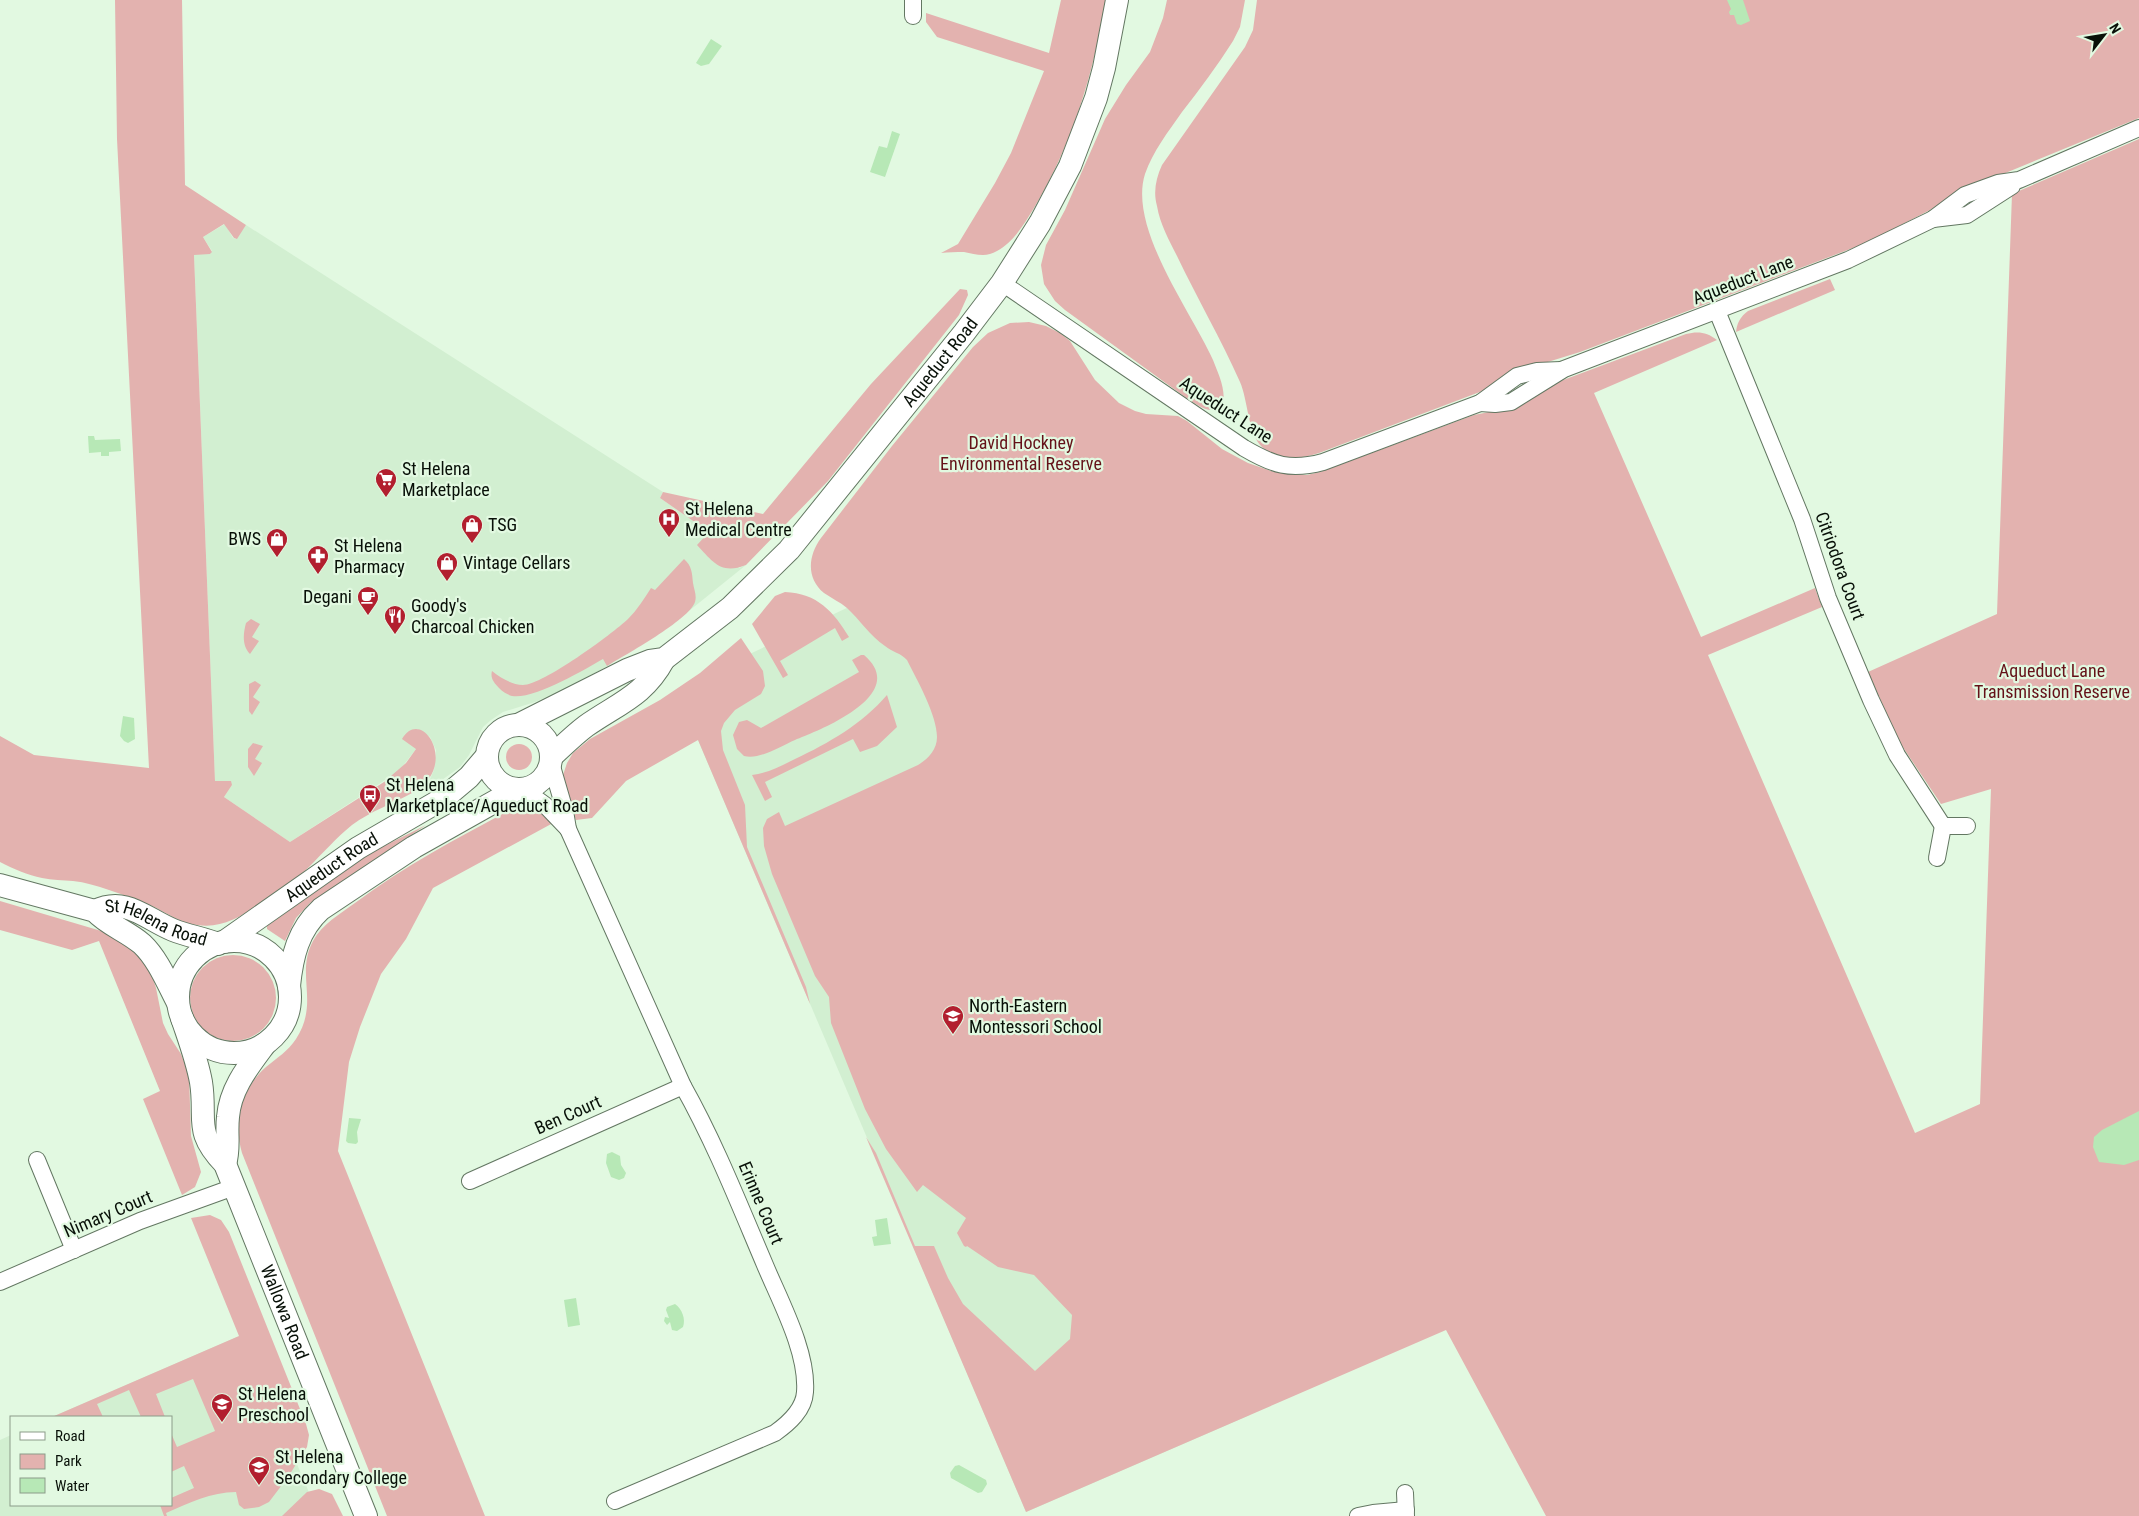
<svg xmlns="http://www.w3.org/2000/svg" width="2139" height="1516" font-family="'Roboto Condensed',sans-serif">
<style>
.built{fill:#d2efd1}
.green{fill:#e3b2af}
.water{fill:#b7e8b6}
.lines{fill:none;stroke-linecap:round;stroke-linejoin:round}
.minor-casing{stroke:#637762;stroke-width:18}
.secondary-casing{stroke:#637762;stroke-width:24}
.minor{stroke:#fff;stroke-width:16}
.secondary{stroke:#fff;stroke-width:22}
.labels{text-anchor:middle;stroke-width:4.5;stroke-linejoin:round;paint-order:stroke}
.street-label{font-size:18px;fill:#081008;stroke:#e2f9e1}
.park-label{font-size:18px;fill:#641118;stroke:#e2f9e1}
.poi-label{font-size:18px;fill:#081008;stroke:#e2f9e1;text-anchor:start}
</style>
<rect width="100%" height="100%" fill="#e2f9e1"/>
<!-- built -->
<g class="built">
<path d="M 225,224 L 233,238 L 236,239 L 246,225 L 663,492 L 660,498 L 709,532 L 739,568 L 746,565 L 674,623 L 607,666 L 570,687 L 535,702 L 503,712 L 491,720 L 483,727 L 469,755 L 460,767 L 442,780 L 419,789 L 430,779 L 434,770 L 436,750 L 430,737 L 417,729 L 416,749 L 399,771 L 290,842 L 224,797 L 232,785 L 215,781 L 194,254 L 210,254 L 212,251 L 203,237 Z"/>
<path d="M 870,597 L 896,605 L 1250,1415 L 1026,1512 L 698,740 L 720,668 Z"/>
<path d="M 237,1337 L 291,1450 L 319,1516 L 0,1516 L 0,1440 L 11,1435 L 11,1505 L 171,1505 L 171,1417 L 52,1417 Z"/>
</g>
<!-- green -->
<g class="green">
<path d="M 115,0 L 182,0 L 185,185 L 246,225 L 237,239 L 234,238 L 224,224 L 203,237 L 212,252 L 210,254 L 194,255 L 215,781 L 231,781 L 232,785 L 224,797 L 290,842 L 384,782 L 406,763 L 416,749 L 402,739 C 422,705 461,767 412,793 C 392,804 371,811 352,825 C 336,838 323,853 309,867 C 299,877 287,884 275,892 C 252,909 228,930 197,925 C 180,923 167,913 152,906 C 138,900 124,895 109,890 C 97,886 85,882 73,881 C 63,880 52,880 42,878 C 28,875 13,869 0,862 L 0,736 L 34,755 L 149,768 L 117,139 Z"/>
<path d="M 1061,0 L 1106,0 C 1093,74 1073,143 1034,208 C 1024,224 1014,242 997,251 C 986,258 975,254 964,252 C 956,252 948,252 941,253 L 958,244 L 995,183 L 1011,153 L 1044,71 L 937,37 L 926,22 L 926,13 L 1049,53 Z"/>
<path d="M 1167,0 L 1245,0 L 1240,27 L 1233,41 C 1217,66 1200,89 1182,112 C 1168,132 1153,151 1145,174 C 1128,228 1191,311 1213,360 C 1218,373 1226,389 1223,403 C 1214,419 1196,404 1185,397 L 1065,310 L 1055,301 L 1044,284 L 1041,265 L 1046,245 L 1065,210 L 1105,119 L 1126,85 L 1150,52 L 1163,18 Z"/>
<path d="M 1257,0 L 2139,0 L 2139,118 L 2003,174 L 1968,185 L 1930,210 L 1866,243 L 1580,352 L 1538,365 L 1485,390 L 1319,453 C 1300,459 1279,462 1262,447 C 1248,434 1248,400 1240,382 C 1221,339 1197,298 1177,256 C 1169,240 1160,224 1157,206 C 1153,192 1156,178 1162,165 L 1245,47 L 1253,30 Z"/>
<path d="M 2139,139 L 2139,1516 L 1546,1516 L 1446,1330 L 1026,1512 L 866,1137 L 876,1153 L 915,1246 L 934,1246 L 948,1278 L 963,1304 L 1035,1371 L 1070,1339 L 1072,1315 L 1034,1275 L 998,1267 L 967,1246 L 966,1247 L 964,1246 L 957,1233 L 966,1218 L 923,1185 L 917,1192 L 886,1149 L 865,1109 L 831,1023 L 829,997 L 815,976 L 772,874 L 764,846 L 763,828 L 767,819 L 779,812 L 785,826 L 918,765 C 928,759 937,750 937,737 C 937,715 917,680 907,660 C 901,653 892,652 885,646 C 870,636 860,620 847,608 C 840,602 831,598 824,593 C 806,578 808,556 821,538 L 892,446 L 973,347 L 988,333 L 1010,323 L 1029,322 L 1046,326 L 1060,333 L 1070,341 L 1095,380 L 1119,403 L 1135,411 L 1146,414 L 1178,416 L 1187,421 L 1222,449 L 1248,463 L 1274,472 L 1307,475 L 1320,472 L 1474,415 L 1489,412 L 1550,385 L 1686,334 C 1698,331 1707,332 1717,340 L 1594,393 L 1701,637 L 1815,588 L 1822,607 L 1708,655 L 1915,1133 L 1980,1104 L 1991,789 L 1941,804 L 1898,740 L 1868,672 L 1997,614 L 2012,194 Z"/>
<path d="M 1830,279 L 1835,290 L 1736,332 C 1737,323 1740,317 1748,311 Z"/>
<path d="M 960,289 L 967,290 L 968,295 L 959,315 L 828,481 L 746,565 C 721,575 713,562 697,545 L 709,532 L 660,498 L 663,492 L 763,514 L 871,384 Z"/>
<path d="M 684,559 C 692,566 692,573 693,583 C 694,590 697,595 695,602 C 689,620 625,655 607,666 L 603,659 C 584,670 533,700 512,696 C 508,695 503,692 499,688 C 494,683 490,678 492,671 C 501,678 512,685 523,685 C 543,685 612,634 628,619 C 637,610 644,599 651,588 L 655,590 Z"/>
<path d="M 785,592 C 817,593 834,612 849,637 L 842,641 L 835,628 L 780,661 L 788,675 L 783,678 L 752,624 L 775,596 Z"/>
<path d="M 251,619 L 260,624 L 252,637 L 259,641 L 250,654 C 242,646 243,634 246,623 Z"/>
<path d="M 741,638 L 763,671 L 765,686 L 761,694 L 735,710 L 724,723 L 721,731 L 723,750 L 745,805 L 747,847 L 806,987 L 810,1004 L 698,740 L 626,781 L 592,818 L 576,820 L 563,786 L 563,775 L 567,763 L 573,753 L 590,739 L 660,700 L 700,673 Z"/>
<path d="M 861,655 L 864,655 C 910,694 823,729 795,740 C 781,746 760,760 744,756 L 737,749 L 733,735 L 739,722 L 747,720 L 761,728 L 859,672 L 852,660 Z"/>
<path d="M 255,681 L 261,685 L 253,697 L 260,702 L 252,715 L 249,711 L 249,684 Z"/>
<path d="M 887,695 L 897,727 L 877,746 L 860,752 L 853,739 L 765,782 L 772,797 L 765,801 L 752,775 C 768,773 781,766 795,759 C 829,743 862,724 887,695 Z"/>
<path d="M 253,743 L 263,746 L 255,759 L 262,763 L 254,776 L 248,767 L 248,749 Z"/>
<circle cx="519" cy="757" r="13"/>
<path d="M 527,803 L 533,804 L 553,823 L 433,888 L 406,939 L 381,974 L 360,1027 L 349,1062 L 338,1151 L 485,1516 L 387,1516 L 242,1153 C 233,1122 241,1089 266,1067 C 277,1058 288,1051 296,1039 C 320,1002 295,975 313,941 C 322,924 340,914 355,903 C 405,866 459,837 514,808 Z"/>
<path d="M 426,825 L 310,903 L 296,918 L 285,941 L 267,929 L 267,926 L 370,853 Z"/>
<path d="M 0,901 L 108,933 L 131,946 L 151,972 L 156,988 L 163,1023 L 168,1034 L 181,1054 L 189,1074 L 191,1136 L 201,1172 L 195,1187 L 182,1195 L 143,1099 L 160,1091 L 99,941 L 72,950 L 0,930 Z"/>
<circle cx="233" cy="998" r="43"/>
<path d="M 210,1215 L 221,1220 L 229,1232 L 306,1424 L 309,1435 L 307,1447 L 288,1477 L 269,1502 L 259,1507 L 244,1509 L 239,1505 L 236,1492 C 211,1492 189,1503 166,1513 L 167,1516 L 164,1516 L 160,1505 L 171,1505 L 171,1498 L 194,1488 L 184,1466 L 171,1472 L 171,1433 L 177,1447 L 215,1431 L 193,1379 L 156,1394 L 165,1417 L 141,1417 L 129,1390 L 97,1404 L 103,1417 L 52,1417 L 239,1336 L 191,1218 Z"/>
<path d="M 319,1489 L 332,1494 L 343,1516 L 282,1516 L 307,1492 Z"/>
</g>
<!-- water -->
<g class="water">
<path d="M 1727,0 L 1743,0 L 1750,21 L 1741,25 L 1737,24 L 1734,15 L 1730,15 L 1729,12 L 1731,9 Z"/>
<path d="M 711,39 L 722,46 L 709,64 L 701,66 L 696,63 Z"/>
<path d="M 892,131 L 900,134 L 885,177 L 870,172 L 879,146 L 887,148 Z"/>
<path d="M 88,436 L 94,436 L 95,440 L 120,439 L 121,451 L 109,452 L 109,456 L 101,456 L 101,452 L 89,453 Z"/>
<path d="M 123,716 L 134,718 L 135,739 L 128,743 L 124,741 L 120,736 Z"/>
<path d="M 2139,1111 L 2139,1160 L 2124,1165 L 2099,1162 L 2093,1147 L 2094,1137 L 2102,1130 Z"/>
<path d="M 349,1118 L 361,1119 L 357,1132 L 358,1142 L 356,1144 L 348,1143 L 346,1141 Z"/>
<path d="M 612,1152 L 620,1156 L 621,1165 L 626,1173 L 624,1178 L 619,1180 L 611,1177 L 606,1163 L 607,1154 Z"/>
<path d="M 887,1218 L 891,1244 L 874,1246 L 872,1237 L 877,1236 L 875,1220 Z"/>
<path d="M 576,1298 L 580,1325 L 568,1327 L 564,1300 Z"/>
<path d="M 675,1304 C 682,1309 686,1319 683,1327 L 677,1331 L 672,1330 L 670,1322 L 667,1325 L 664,1321 L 665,1317 L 669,1318 L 666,1310 L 667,1307 Z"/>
<path d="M 959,1465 L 986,1480 L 987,1484 L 982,1492 L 978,1493 L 951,1478 L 950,1473 L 955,1466 Z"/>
</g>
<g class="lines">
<!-- minor casing -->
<g class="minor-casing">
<g id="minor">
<path d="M 913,0 L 913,16"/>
<path d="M 1933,219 L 1967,215 L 2012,186"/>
<path d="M 1002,283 L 1244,448 C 1273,465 1290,471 1323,462 L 1480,403 L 1517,376 L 1537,371 L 1561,370"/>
<path d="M 1717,311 L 1802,519 L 1828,598 L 1871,700 L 1897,755 L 1943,826"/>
<path d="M 1480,403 L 1495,404 L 1511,402 L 1564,369 L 1848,260 L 1933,219 L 1965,195 L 1998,183 L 2019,180 L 2139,128"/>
<path d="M 551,763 L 565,811 L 568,829 L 683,1086 C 715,1143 739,1204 765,1265 C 780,1301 808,1352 805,1392 C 804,1410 789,1423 775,1433 L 615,1501"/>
<path d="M 523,789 L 545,805 L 568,829"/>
<path d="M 1937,858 L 1943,826 L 1967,826"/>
<path d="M 37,1160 L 74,1250"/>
<path d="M 470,1181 L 683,1086"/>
<path d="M 0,1282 L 140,1221 L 234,1187"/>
<path d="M 1405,1493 L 1406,1516"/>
<path d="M 1358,1516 L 1373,1513 L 1406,1510"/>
</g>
</g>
<!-- secondary casing -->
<g class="secondary-casing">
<g id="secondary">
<path id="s1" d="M 520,724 L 627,670 L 650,661 L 664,659 L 730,608 L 789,550 L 964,333 L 1002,283 L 1040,223 L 1070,166 L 1096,98 L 1104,68 L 1117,0"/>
<circle cx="519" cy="757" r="32"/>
<path d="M 551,757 C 563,746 574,735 586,726 C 619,703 644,696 664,659"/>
<path d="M 0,885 L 95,911 C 108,925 127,931 142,944 C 158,959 168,984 178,1003"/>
<path id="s2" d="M 95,911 C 126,896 146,919 173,930 C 188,936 203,938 218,944"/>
<circle cx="234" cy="997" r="56"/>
<path id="s3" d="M 224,942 L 358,848 L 444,798 L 469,777 L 486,757"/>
<path d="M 289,986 C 292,956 298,930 321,909 L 414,847 L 517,789"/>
<path id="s4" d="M 182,1018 C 189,1039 197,1060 201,1082 C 207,1120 193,1131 225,1164 L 366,1516"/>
<path d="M 225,1164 C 230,1148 226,1134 228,1117 C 230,1089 248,1067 265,1044"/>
</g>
</g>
<!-- minor -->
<use href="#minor" class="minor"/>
<!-- secondary -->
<use href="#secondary" class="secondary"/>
</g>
<!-- icons -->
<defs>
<g id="supermarket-pin" transform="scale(1.125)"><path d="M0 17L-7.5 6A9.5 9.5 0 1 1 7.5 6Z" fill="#b21f2f" stroke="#e2f9e1"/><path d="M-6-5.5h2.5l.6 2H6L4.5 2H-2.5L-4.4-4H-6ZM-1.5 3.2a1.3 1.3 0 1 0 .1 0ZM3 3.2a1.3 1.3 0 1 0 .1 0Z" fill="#fff"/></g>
<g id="hospital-pin" transform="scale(1.125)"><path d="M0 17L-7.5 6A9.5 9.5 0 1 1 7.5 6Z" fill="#b21f2f" stroke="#e2f9e1"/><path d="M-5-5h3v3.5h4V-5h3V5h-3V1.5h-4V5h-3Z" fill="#fff"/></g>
<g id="shop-pin" transform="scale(1.125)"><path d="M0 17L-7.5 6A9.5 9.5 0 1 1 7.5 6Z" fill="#b21f2f" stroke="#e2f9e1"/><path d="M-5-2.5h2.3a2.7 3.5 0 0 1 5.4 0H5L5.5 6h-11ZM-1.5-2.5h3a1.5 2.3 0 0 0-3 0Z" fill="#fff"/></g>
<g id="pharmacy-pin" transform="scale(1.125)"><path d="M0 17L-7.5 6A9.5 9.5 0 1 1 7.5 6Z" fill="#b21f2f" stroke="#e2f9e1"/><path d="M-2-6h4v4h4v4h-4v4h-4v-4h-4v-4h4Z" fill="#fff"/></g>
<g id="cafe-pin" transform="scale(1.125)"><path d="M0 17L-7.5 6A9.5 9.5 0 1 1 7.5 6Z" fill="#b21f2f" stroke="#e2f9e1"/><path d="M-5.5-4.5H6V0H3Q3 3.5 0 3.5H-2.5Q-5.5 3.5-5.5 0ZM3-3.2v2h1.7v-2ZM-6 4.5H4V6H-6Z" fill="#fff"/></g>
<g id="restaurant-pin" transform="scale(1.125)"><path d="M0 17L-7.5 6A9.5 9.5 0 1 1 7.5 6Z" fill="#b21f2f" stroke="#e2f9e1"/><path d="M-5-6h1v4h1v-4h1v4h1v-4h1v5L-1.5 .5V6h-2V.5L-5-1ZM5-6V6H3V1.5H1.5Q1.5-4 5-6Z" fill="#fff"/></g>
<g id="bus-pin" transform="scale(1.125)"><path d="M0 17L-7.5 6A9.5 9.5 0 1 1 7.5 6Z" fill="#b21f2f" stroke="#e2f9e1"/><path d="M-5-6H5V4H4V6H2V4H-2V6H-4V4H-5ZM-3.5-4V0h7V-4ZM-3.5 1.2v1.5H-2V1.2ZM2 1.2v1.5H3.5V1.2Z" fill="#fff"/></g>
<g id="school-pin" transform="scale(1.125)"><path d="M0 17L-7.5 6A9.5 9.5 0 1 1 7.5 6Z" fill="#b21f2f" stroke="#e2f9e1"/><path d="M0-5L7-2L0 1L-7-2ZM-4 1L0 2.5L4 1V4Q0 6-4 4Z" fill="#fff"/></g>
</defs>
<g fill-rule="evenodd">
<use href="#supermarket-pin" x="386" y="479"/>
<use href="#hospital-pin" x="669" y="519"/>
<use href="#shop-pin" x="472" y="525"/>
<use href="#shop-pin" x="277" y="539"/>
<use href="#pharmacy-pin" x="318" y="556"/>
<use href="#shop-pin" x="447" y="563"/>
<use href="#cafe-pin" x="368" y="597"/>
<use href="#restaurant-pin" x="395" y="616"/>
<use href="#bus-pin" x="370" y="795"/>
<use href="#school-pin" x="953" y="1016"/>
<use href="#school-pin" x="222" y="1404"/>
<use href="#school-pin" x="259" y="1467"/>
</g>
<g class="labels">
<!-- street labels -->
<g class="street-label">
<text transform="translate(1743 280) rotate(-21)" y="6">Aqueduct Lane</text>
<text dy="6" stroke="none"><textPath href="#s1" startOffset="566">Aqueduct Road</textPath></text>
<text transform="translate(1226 410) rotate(33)" y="6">Aqueduct Lane</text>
<text transform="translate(1840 566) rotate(70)" y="6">Citriodora Court</text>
<text dy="6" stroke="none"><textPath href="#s3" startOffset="131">Aqueduct Road</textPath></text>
<text dy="6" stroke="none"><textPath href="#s2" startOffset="65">St Helena Road</textPath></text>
<text transform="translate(568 1115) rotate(-24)" y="6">Ben Court</text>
<text transform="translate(761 1203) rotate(67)" y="6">Erinne Court</text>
<text transform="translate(108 1214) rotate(-23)" y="6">Nimary Court</text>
<text dy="6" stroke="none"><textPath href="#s4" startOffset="315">Wallowa Road</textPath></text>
</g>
<!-- park labels -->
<g class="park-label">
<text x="1021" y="449">David Hockney<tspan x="1021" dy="21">Environmental Reserve</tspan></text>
<text x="2052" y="677">Aqueduct Lane<tspan x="2052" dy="21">Transmission Reserve</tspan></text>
</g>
<!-- poi labels -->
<g class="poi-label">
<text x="402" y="475">St Helena<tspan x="402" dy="21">Marketplace</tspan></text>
<text x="685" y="515">St Helena<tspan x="685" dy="21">Medical Centre</tspan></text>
<text x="488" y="531">TSG</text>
<text x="261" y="545" text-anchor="end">BWS</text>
<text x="334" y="552">St Helena<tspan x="334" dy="21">Pharmacy</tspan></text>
<text x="463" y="569">Vintage Cellars</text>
<text x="352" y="603" text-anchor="end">Degani</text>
<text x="411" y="612">Goody's<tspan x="411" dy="21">Charcoal Chicken</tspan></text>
<text x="386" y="791">St Helena<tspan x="386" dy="21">Marketplace/Aqueduct Road</tspan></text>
<text x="969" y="1012">North-Eastern<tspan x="969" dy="21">Montessori School</tspan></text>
<text x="238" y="1400">St Helena<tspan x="238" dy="21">Preschool</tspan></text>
<text x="275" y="1463">St Helena<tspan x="275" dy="21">Secondary College</tspan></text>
</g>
</g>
<!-- legend -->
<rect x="10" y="1416" width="162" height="90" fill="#e2f9e1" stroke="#8b9c8a"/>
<rect x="20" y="1432" width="25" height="8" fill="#ffffff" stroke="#8b9c8a"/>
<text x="55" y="1441" font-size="15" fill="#081008">Road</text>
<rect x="20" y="1454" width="25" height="15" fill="#e3b2af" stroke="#8b9c8a"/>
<text x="55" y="1466" font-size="15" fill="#081008">Park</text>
<rect x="20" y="1478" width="25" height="15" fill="#b7e8b6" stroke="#8b9c8a"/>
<text x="55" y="1491" font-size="15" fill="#081008">Water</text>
<!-- north arrow -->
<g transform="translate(2104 35) rotate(59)" stroke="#e2f9e1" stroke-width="4" paint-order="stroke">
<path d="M0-4L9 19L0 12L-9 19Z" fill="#081008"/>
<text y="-8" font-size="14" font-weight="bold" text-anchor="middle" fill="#081008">N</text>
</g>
</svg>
